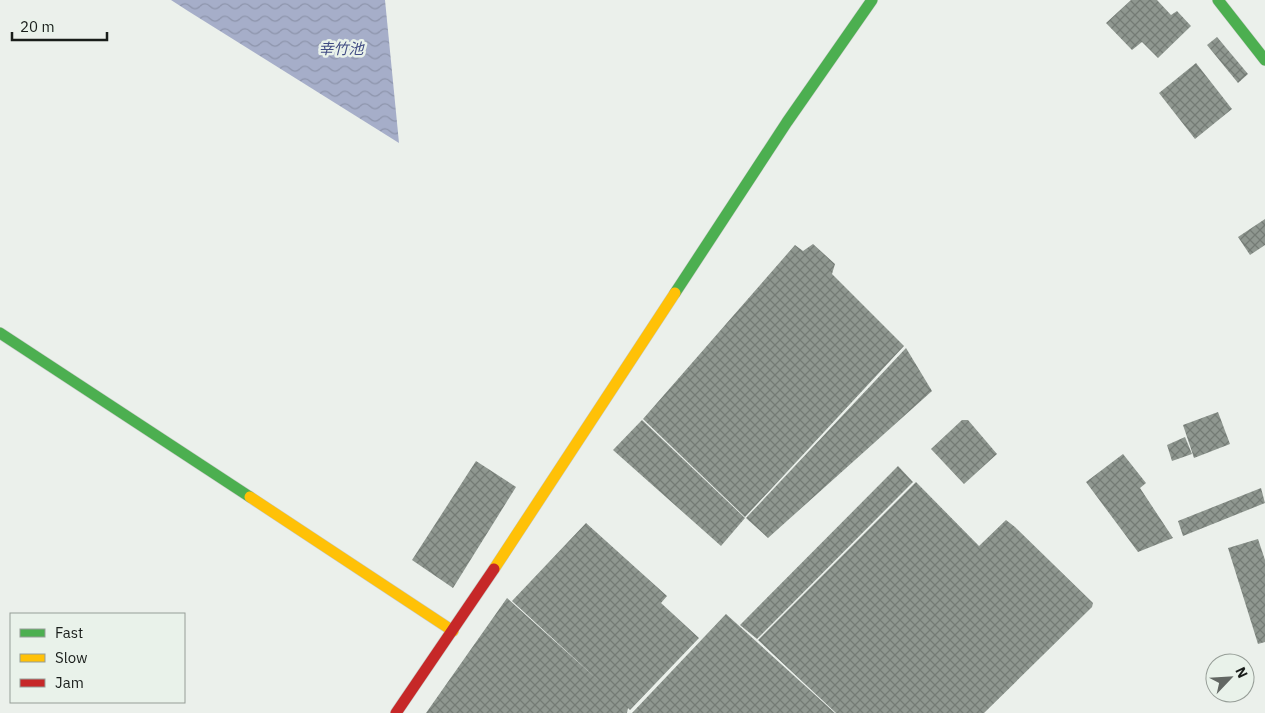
<svg xmlns="http://www.w3.org/2000/svg" width="1265" height="713" font-family="'IBM Plex Sans','Noto Sans JP',sans-serif">
<style>
.water{fill:url(#water-waves)}
.building{fill:url(#building-cross-hatch)}
.lines{fill:none;stroke-linecap:round;stroke-linejoin:round}
.fast-casing{stroke:#c7cbc7;stroke-width:12}
.slow-casing{stroke:#c7cbc7;stroke-width:12}
.jam-casing{stroke:#c7cbc7;stroke-width:12}
.fast{stroke:#4caf50;stroke-width:11}
.slow{stroke:#ffc107;stroke-width:11}
.jam{stroke:#c62828;stroke-width:11}
.labels{text-anchor:middle;stroke-width:5;stroke-linejoin:round;paint-order:stroke}
.water-label{font-size:15px;font-style:italic;fill:#414c83;stroke:#e9f2ea}
</style>
<defs>
<pattern id="water-waves" width="16" height="10" patternUnits="userSpaceOnUse" patternTransform="scale(1.25)"><rect width="16" height="10" fill="#a6aec9"/><path d="M0 5q4-4 8 0t8 0" fill="none" stroke="#8e95ac"/></pattern>
<pattern id="building-cross-hatch" width="8" height="8" patternUnits="userSpaceOnUse" patternTransform="scale(1.25)"><rect width="8" height="8" fill="#8f9790"/><path d="M0 0l8 8M0 8l8-8" fill="none" stroke="#747b75"/></pattern>
</defs>
<rect width="100%" height="100%" fill="#ebf0eb"/>
<!-- water -->
<path class="water" d="M 171,0 L 385,0 L 399,143 L 188,11 Z"/>
<!-- building -->
<g class="building">
<path d="M 1131,0 L 1157,0 L 1171,15 L 1177,11 L 1191,26 L 1158,58 L 1142,42 L 1132,50 L 1106,23 Z"/>
<path d="M 1217,37 L 1248,74 L 1238,83 L 1207,45 Z"/>
<path d="M 1196,63 L 1232,109 L 1195,139 L 1159,93 Z"/>
<path d="M 1265,219 L 1265,245 L 1250,255 L 1238,237 Z"/>
<path d="M 813,244 L 835,264 L 832,274 L 904,346 L 745,517 L 643,419 L 795,245 L 803,251 Z"/>
<path d="M 906,348 L 932,391 L 768,538 L 746,518 Z"/>
<path d="M 1218,412 L 1230,444 L 1194,458 L 1183,425 Z"/>
<path d="M 642,420 L 745,518 L 721,546 L 613,450 Z"/>
<path d="M 962,420 L 968,420 L 997,454 L 964,484 L 931,449 Z"/>
<path d="M 1185,437 L 1192,454 L 1172,461 L 1167,445 Z"/>
<path d="M 1123,454 L 1146,483 L 1140,488 L 1173,538 L 1138,552 L 1086,482 Z"/>
<path d="M 476,461 L 516,487 L 453,588 L 412,560 Z"/>
<path d="M 898,466 L 913,482 L 757,639 L 740,625 Z"/>
<path d="M 916,482 L 979,546 L 1006,520 L 1015,527 L 1093,603 L 1092,607 L 984,713 L 836,713 L 758,640 Z"/>
<path d="M 1261,488 L 1265,503 L 1183,536 L 1178,521 Z"/>
<path d="M 586,523 L 667,596 L 661,603 L 699,638 L 630,710 L 628,708 L 627,713 L 426,713 L 507,598 L 599,681 L 512,601 Z"/>
<path d="M 1258,539 L 1265,560 L 1265,642 L 1258,644 L 1228,548 Z"/>
<path d="M 726,614 L 835,713 L 632,713 Z"/>
</g>
<g class="lines">
<!-- fast casing -->
<g class="fast-casing">
<g id="fast">
<path d="M 1218,0 L 1265,60"/>
<path d="M 675,293 L 787,122 L 872,0"/>
<path d="M 0,333 L 250,497"/>
</g>
</g>
<!-- slow casing -->
<g class="slow-casing">
<g id="slow">
<path d="M 250,497 L 453,631"/>
<path d="M 494,569 L 675,293"/>
</g>
</g>
<!-- jam casing -->
<g class="jam-casing">
<path id="jam" d="M 396,713 L 494,569"/>
</g>
<!-- fast -->
<use href="#fast" class="fast"/>
<!-- slow -->
<use href="#slow" class="slow"/>
<!-- jam -->
<use href="#jam" class="jam"/>
</g>
<g class="labels">
<!-- water labels -->
<g class="water-label">
<text x="341" y="54">幸竹池</text>
</g>
</g>
<!-- legend -->
<rect x="10" y="613" width="175" height="90" fill="#e9f2ea" stroke="#969d97"/>
<rect x="20" y="629" width="25" height="8" fill="#4caf50" stroke="#969d97"/>
<text x="55" y="638" font-size="15" fill="#191d1a">Fast</text>
<rect x="20" y="654" width="25" height="8" fill="#ffc107" stroke="#969d97"/>
<text x="55" y="663" font-size="15" fill="#191d1a">Slow</text>
<rect x="20" y="679" width="25" height="8" fill="#c62828" stroke="#969d97"/>
<text x="55" y="688" font-size="15" fill="#191d1a">Jam</text>
<!-- north arrow -->
<g transform="translate(1230 678) rotate(65)"><circle r="24" fill="#e9f2ea" stroke="#969d97"/>
<path d="M0-4L9 19L0 12L-9 19Z" fill="#626763"/>
<text y="-8" font-size="14" font-weight="bold" text-anchor="middle" fill="#191d1a">N</text>
</g>
<!-- scale -->
<path d="M12 32v8h95v-8" fill="none" stroke="#191d1a" stroke-width="2.5"/>
<text x="20" y="32" font-size="15" fill="#191d1a" stroke="#e9f2ea" stroke-width="4" paint-order="stroke">20 m</text>
</svg>
